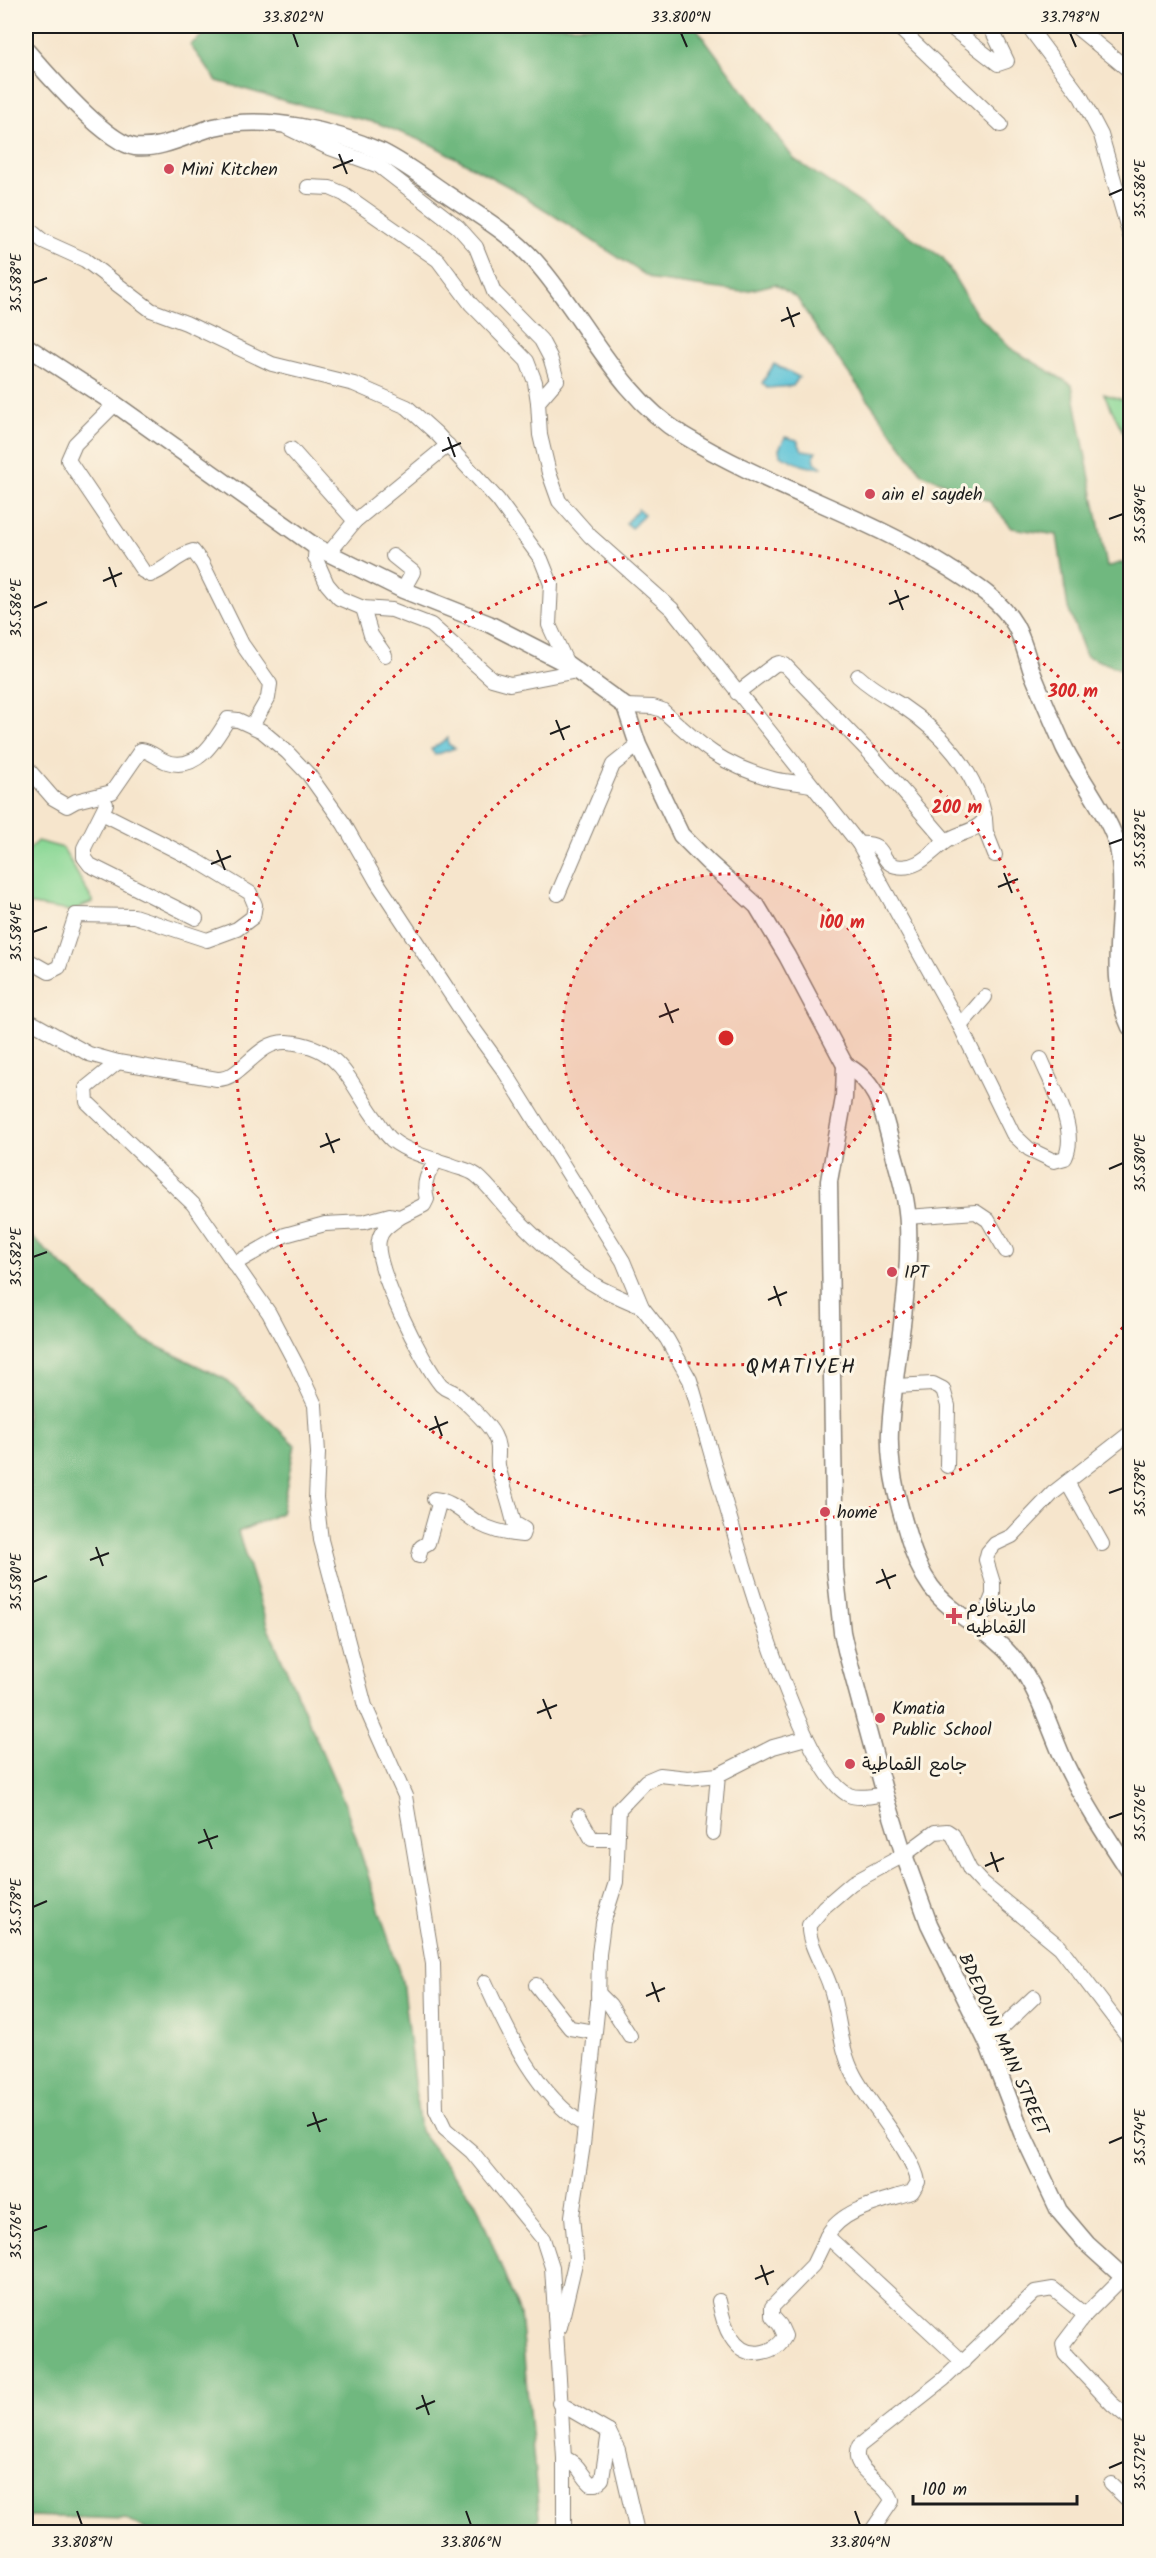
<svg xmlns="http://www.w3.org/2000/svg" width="1156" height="2558" font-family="Kalam,'Playpen Sans Arabic',sans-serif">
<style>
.green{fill:#8bd896;stroke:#547a59;stroke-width:1.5}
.forest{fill:#70b87f;stroke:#466a4e;stroke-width:1.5}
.water{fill:#5ac2d7;stroke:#3b6f7a;stroke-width:1.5}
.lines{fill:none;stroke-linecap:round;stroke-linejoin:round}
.minor-casing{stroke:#898074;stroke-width:16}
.major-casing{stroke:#898074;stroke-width:19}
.minor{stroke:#fff;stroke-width:14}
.major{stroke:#fff;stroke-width:16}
.ticks{fill:none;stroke:#1c1c1c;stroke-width:2}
.ring{fill:none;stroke:#d62828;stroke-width:3;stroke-dasharray:3 6}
.poi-dot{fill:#d1495b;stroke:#fcf5e5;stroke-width:2}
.labels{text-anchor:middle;stroke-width:6;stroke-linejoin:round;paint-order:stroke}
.poi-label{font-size:18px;fill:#1c1c1c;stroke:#fcf5e5;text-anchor:start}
.street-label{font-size:18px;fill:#1c1c1c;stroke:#fcf5e5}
.quarter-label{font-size:21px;letter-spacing:1.5px;fill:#1c1c1c;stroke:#fcf5e5}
.centre{fill:#d62828;stroke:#fcf5e5;stroke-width:3}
.ring-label{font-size:18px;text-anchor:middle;font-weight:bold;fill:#d62828;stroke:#fcf5e5;stroke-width:6;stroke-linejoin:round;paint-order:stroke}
.neatline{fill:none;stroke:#1c1c1c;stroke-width:2}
.ticks-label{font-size:15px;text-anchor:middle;fill:#1c1c1c}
</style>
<rect width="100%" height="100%" fill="#fcf5e5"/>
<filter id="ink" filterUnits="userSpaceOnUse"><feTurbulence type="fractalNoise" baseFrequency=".0167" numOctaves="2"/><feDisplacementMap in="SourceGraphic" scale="12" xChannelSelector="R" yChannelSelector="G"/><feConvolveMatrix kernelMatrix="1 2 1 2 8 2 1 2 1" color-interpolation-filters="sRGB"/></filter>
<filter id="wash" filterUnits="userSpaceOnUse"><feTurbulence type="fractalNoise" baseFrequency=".008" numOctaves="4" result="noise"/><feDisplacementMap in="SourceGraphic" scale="24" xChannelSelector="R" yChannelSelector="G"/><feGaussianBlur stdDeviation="1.35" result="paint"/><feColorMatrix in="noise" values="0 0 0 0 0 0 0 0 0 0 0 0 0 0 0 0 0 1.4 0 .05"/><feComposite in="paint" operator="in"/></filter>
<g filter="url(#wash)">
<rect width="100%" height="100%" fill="#f6e5cc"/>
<!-- green -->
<g class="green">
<path d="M 1104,394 L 1130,402 L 1130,446 Z"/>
<path d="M 37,841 L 63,848 L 93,902 L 71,911 L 26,904 L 26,853 Z"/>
</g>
<!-- forest -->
<g class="forest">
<path d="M 215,26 L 695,26 L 794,159 L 943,258 L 975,312 L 1010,348 L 1072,385 L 1107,567 L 1130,560 L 1130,663 L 1120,669 L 1086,656 L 1068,608 L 1057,535 L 1012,528 L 989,501 L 922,474 L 820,334 L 797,298 L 775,284 L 742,292 L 653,280 L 513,189 L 432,145 L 377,123 L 285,101 L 217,81 L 190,45 Z"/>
<path d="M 26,1232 L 144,1340 L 225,1379 L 295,1445 L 281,1513 L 238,1532 L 267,1625 L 346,1807 L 402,1981 L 420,2131 L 476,2203 L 520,2314 L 539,2517 L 535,2532 L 151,2532 L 125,2519 L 26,2516 Z"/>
</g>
<!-- water -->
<g class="water">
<path d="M 774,364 L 799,377 L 793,386 L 767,388 L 762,383 Z"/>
<path d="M 785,437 L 797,440 L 802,450 L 816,452 L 814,455 L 815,462 L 822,467 C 808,470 793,461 780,455 L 779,449 Z"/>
<path d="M 638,509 L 644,514 L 632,528 L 626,523 Z"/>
<path d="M 448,738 L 448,744 L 455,748 L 435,755 L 431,749 Z"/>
</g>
</g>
<g filter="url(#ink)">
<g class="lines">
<!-- minor casing -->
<g class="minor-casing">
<g id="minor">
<path d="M 897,26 L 1001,125"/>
<path d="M 949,26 L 998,64 L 1007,61 L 990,26"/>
<path d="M 1028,26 L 1081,97 L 1101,135 L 1130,236"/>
<path d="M 1075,26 L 1130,71"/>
<path d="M 288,128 L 327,147 L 379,166 L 458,227 L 476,247 L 494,292 L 541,340 L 550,357 L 557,380 L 538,402 L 540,435 L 549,473 L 559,501 L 590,536 L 672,609 L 859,844 L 960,1026 L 1013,1134 L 1029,1149 L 1054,1161 L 1065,1158 C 1079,1130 1052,1086 1041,1059"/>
<path d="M 308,187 L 330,188 L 344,194 L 438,260 L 471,304 L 527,361 L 535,382 L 538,402"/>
<path d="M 26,227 L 43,241 L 85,260 L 151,310 L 186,323 L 272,364 L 354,384 L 407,407 L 437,434 L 498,500 L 541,559 L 551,584 L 549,625 L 567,664"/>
<path d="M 115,404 L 75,444 L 68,460 L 143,571 L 150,575 C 166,570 177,555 193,551 L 202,563 L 242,644 L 270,684 L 268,698 L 252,726"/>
<path d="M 291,449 L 355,521"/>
<path d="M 316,547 L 315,557 L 327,584 L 339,598 L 363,608 L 392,610 L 431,625 L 492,679 L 510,684 L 577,671"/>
<path d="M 329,553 L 355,521 L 448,445"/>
<path d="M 393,556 L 413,572 L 403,590"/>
<path d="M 363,608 L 371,635 L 385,655"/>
<path d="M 858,676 C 872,689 886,696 901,705 C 940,731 977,771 985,819 C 975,833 958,832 945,842 C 931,852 917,871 896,866 C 877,861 889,842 859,844"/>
<path d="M 737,693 L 774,665 L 779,663 L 785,665 L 868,751 L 946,841"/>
<path d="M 625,706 L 653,707 L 662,710 C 700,745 721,765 773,779 C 785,782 798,782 810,785"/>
<path d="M 26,763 L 27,768 L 53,798 L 67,806 L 76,801 L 112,792 L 141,750 C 151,751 158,759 167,762 C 197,772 215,741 228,719 L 238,720 L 262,731 L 287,752 L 309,775 L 344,824 L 377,882 L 473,1028 L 505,1072 L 623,1261 L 642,1307 L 667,1339 L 690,1380 C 712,1450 791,1769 849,1795 C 858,1799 874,1796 885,1794"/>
<path d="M 106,804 L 84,848 L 84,857 L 90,865 L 196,918"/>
<path d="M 985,819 L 986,832 L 995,855"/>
<path d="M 558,894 L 613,765 L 638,745"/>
<path d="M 26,959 L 49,972 L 59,967 L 76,915 L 134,916 L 207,940 L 237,929 L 253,917 L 255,905 L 250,893 L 199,862 L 102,813"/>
<path d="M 26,1019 L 89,1054 L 118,1062 L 217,1079 C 242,1080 257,1040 287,1042 C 343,1046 349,1084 378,1122 C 382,1128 386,1135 392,1140 C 407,1152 432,1159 451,1165 C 460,1169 468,1169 476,1175 C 491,1187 502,1205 516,1218 C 541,1243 570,1271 600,1288 C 614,1295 628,1301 642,1307"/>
<path d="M 960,1026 L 985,997"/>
<path d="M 118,1062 L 86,1088 L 87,1102 L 193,1204 L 269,1313 L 297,1366 L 315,1405 L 318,1453 L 316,1498 L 321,1540 L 365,1706 L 405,1796 L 433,1964 L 436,2110 L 445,2129 L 472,2152 L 543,2239 L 552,2267 L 564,2458 L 564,2532"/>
<path d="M 400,1217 C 391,1224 381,1229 379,1240 C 373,1266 423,1364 441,1385 C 445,1389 449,1390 453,1392 C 464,1400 488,1423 494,1435 C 502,1450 495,1458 499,1470 C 504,1488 510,1505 514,1523 L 524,1529 L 522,1535 C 507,1534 493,1531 480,1524 C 463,1514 453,1501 434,1499"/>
<path d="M 907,1217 L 976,1212 L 988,1220 L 1006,1251"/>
<path d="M 234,1264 L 285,1235 L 325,1224 L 364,1222 L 390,1215 L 400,1217 L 424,1205 L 427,1199 C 422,1182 428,1173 437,1160"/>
<path d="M 896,1386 L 933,1384 L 943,1389 L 948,1406 L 947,1466"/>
<path d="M 1067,1482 L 1102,1544"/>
<path d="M 419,1556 L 421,1547 L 428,1543 L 440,1500"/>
<path d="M 975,1626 L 987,1610 L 993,1595 L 993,1583 L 986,1560 L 988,1552 L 995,1544 L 1012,1536 L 1053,1493 L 1130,1433"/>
<path d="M 579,1816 L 592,1839 L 616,1839"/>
<path d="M 713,1833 L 718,1775"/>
<path d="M 485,1982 C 509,2034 535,2093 584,2125"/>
<path d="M 536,1985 L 570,2028 L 594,2032"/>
<path d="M 598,1993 L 610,2005 L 630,2036"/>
<path d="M 987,2042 L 1034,1997"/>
<path d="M 719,2301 C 723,2323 733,2359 763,2352 C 773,2350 781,2344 785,2336 L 780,2325 L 772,2316 L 772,2307 L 813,2265 L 827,2236"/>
<path d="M 1085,2315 L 1063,2344 L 1065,2354 L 1112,2404 L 1130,2419"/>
<path d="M 560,2327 L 576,2259 L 572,2216 L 583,2145 L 598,2003 L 599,1954 L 603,1923 L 616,1882 L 619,1809 L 646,1781 L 660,1775 L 688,1778 L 718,1775 L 773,1747 L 806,1738"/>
<path d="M 963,2362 L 827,2236 C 842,2208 885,2201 912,2192 L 918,2182 C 914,2154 869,2104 854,2075 C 839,2047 840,2015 830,1986 C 825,1969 807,1942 809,1925 L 824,1907 L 852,1883 L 904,1855 L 935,1832 L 947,1831 L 953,1835 L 970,1870 L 982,1883 L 1060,1947 L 1130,2039"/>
<path d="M 559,2403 L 609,2432"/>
<path d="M 564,2458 C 581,2465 579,2473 591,2484 L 596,2484 L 602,2479 L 609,2432 L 618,2450 L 637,2532"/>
<path d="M 1111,2484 L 1130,2502"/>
<path d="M 871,2532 L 892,2501 C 887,2481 847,2470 859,2446 L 944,2379 L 1035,2292 L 1053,2289 L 1085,2315 L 1124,2276"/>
</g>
</g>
<!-- major casing -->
<g class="major-casing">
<g id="major">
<path d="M 26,50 C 46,73 106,143 135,147 C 162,150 189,134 214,127 C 265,114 335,131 382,152 C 404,163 424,178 444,192 C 476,214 509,232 535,261 C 585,317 617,395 683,435 C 768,487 864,515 947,567 C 972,583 1000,599 1015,625 C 1023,639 1027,657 1032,672 C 1042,697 1053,722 1064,747 C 1078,776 1112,820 1118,848 C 1130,907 1103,970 1130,1027"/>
<path d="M 26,346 L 115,404 L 316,547 L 403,590 L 489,624 L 567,664 L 625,706 L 638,745 L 681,835 L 708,862 L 757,906 L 787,956 L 845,1065 L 844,1098 L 829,1181 L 835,1569 L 842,1632 L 846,1650 L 885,1794 L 904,1855 L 929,1924 L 987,2042 L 1022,2133 L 1059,2211 L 1087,2244 L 1130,2283"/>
<path d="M 845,1065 C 876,1081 882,1108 890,1139 C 897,1167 907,1195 908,1224 C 911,1294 894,1362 890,1431 C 888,1471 901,1514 913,1551 C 936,1618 978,1615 1016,1661 C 1039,1690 1050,1730 1065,1763 C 1083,1801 1107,1837 1130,1872"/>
</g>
</g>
<!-- minor -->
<use href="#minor" class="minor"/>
<!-- major -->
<use href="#major" class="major"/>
</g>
</g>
<!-- ticks -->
<path class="ticks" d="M 293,33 L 298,47M 681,33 L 687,47M 1070,33 L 1076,47M 339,154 L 347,174M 333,168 L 353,160M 1109,195 L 1123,189M 33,283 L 47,278M 787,307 L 794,327M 781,321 L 800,313M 448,437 L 455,457M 442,451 L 461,443M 1109,519 L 1123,514M 109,567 L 116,587M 103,581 L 122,573M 895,590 L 903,610M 889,604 L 909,596M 33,608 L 47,602M 556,720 L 564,740M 550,734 L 570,726M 1109,844 L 1123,839M 217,850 L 225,870M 211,864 L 231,856M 1004,873 L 1012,893M 998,887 L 1018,879M 33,932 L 47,927M 665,1003 L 673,1023M 659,1017 L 679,1009M 326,1133 L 334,1153M 320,1147 L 340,1139M 1109,1169 L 1123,1163M 33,1257 L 47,1252M 774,1286 L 781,1306M 768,1300 L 787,1292M 435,1416 L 442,1436M 429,1430 L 448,1422M 1109,1493 L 1123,1488M 96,1547 L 103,1566M 90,1560 L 109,1553M 882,1569 L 890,1589M 33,1582 L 47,1576M 876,1583 L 896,1575M 543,1699 L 551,1719M 537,1713 L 557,1705M 1109,1818 L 1123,1813M 204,1829 L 212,1849M 198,1843 L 218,1836M 991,1852 L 998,1872M 985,1866 L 1004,1858M 33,1907 L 47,1901M 652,1982 L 659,2002M 646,1996 L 665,1988M 313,2112 L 320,2132M 307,2126 L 327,2119M 1109,2143 L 1123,2137M 33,2231 L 47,2226M 761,2265 L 768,2285M 755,2279 L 774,2271M 422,2395 L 429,2415M 416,2409 L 435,2401M 1109,2468 L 1123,2462M 77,2511 L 82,2525M 466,2511 L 471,2525M 855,2511 L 860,2525"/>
<!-- distance rings -->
<circle cx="726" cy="1038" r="164" fill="#d62828" fill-opacity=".12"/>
<g class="ring">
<circle cx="726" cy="1038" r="164"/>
<circle cx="726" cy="1038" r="327"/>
<path d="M1128 1320A491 491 0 1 1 1128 756"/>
</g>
<!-- markers -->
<g class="poi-dot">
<circle cx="169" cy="169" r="6"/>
<circle cx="870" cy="494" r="6"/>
<circle cx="892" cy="1272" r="6"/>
<circle cx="825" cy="1512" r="6"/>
<path d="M951 1607h6v6h6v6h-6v6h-6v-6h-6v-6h6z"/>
<circle cx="880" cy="1718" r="6"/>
<circle cx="850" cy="1764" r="6"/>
</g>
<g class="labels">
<!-- poi labels -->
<g class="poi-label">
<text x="181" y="175">Mini Kitchen</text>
<text x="882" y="500">ain el saydeh</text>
<text x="904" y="1278">IPT</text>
<text x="837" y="1518">home</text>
<text x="966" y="1612">مارينافارم<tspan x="966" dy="21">القماطيه</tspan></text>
<text x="892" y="1714">Kmatia<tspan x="892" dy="21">Public School</tspan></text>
<text x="862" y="1770">جامع القماطية</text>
</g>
<!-- street labels -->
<g class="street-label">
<text transform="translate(1004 2044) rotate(66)" y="6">BDEDOUN MAIN STREET</text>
</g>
<!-- quarter labels -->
<g class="quarter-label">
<text x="801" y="1373">QMATIYEH</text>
</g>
</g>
<circle cx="726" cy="1038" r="9" class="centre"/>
<g class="ring-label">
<text x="1073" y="697">300 m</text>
<text x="957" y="813">200 m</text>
<text x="842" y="928">100 m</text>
</g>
<!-- margin -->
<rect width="1156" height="2558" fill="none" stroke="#fcf5e5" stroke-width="66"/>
<!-- scale -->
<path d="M913 2495v9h164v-9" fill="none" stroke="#1c1c1c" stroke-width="3"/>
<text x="922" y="2495" font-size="18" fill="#1c1c1c" stroke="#fcf5e5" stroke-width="4.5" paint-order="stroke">100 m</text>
<rect x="33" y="33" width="1090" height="2492" class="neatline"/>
<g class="ticks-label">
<text x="293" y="22">33.802°N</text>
<text x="681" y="22">33.800°N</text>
<text x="1070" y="22">33.798°N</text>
<text transform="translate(1140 189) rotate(-90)" y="5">35.586°E</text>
<text transform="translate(16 283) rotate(-90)" y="5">35.588°E</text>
<text transform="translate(1140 514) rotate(-90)" y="5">35.584°E</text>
<text transform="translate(16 608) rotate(-90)" y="5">35.586°E</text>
<text transform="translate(1140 839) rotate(-90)" y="5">35.582°E</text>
<text transform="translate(16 932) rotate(-90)" y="5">35.584°E</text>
<text transform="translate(1140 1163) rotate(-90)" y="5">35.580°E</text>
<text transform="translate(16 1257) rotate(-90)" y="5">35.582°E</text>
<text transform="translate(1140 1488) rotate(-90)" y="5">35.578°E</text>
<text transform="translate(16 1582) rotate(-90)" y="5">35.580°E</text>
<text transform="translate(1140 1813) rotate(-90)" y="5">35.576°E</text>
<text transform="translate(16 1907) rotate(-90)" y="5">35.578°E</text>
<text transform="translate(1140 2137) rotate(-90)" y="5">35.574°E</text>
<text transform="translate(16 2231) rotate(-90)" y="5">35.576°E</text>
<text transform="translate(1140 2462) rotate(-90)" y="5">35.572°E</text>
<text x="82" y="2547">33.808°N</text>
<text x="471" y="2547">33.806°N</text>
<text x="860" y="2547">33.804°N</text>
</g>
</svg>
